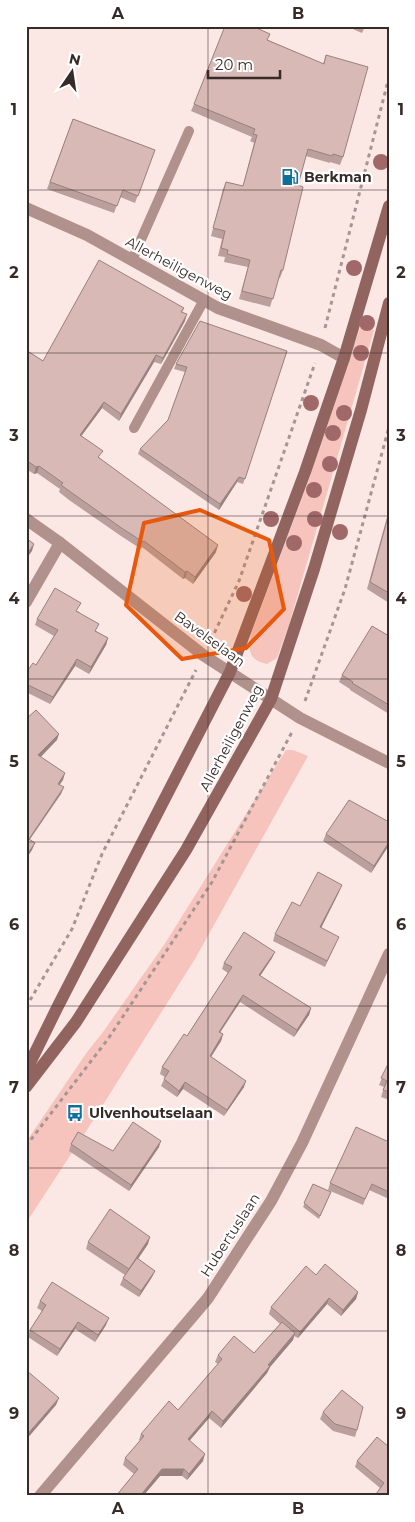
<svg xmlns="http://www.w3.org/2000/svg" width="415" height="1522" font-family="Montserrat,sans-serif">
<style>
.green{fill:#f7c4bd}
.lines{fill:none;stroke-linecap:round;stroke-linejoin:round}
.path{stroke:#a69693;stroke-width:3;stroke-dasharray:4 4;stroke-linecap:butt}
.lane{stroke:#b1918c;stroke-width:10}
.street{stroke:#b1918c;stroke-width:12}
.secondary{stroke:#92645f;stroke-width:12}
.tree{fill:#a16869}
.wall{fill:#ba9f9c}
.shaded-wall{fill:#97827f}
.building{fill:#d8b9b5;stroke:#97827f}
.marked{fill:#e8590c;fill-opacity:0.2;stroke:#e8590c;stroke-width:4;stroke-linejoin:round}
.grid{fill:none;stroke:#362b29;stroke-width:1;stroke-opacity:0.55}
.labels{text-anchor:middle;stroke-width:4.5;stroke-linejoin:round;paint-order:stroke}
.poi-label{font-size:14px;font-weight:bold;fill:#362b29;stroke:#fff;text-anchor:start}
.street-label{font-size:14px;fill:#362b29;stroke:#fff}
.neatline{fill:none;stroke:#362b29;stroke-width:2}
.grid-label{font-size:16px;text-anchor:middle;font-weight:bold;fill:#362b29}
</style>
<rect width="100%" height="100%" fill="#fbe8e5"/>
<!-- green -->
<g class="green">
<path d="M 360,328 L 374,330 L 289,625 L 277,658 L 267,664 C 250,661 247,650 251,634 L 308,482 Z"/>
<path d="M 286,750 L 293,750 L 308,756 L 195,959 L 94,1119 L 26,1223 L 26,1142 L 87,1052 L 103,1032 L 164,945 Z"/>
</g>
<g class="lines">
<!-- path -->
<g class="path">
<path d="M 325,328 L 389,77"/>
<path d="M 211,640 L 239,581 L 315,363"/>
<path d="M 305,701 L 345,589 L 389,427"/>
<path d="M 26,1007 L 72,929 L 102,854 L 196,670"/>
<path d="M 26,1146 L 108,1039 L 212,882 L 292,732"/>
</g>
<!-- lane -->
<g class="lane">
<path d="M 132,260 L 189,131"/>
<path d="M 134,428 L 204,300"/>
</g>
<!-- street -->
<g class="street">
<path d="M 26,208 L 87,235 L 218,308 L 321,345 L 344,358"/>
<path d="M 26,519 L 60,543 L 203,655 L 300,718 L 389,763"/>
<path d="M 26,602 L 60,543"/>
<path d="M 40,1496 L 208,1298 L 271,1201 L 302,1143 L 389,954"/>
</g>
<!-- secondary -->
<g class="secondary">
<path d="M 26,1071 L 58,1006 L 230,672 L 305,472 L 344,358 L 389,206"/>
<path d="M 26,1087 L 76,1022 L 186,850 L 271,699 L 314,569 L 361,410 L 389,303"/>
</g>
</g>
<!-- trees -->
<g class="tree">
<circle cx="381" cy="162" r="8"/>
<circle cx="354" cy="268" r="8"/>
<circle cx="367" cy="323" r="8"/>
<circle cx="361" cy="353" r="8"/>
<circle cx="311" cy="403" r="8"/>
<circle cx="344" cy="413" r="8"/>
<circle cx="333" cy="433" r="8"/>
<circle cx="330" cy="464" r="8"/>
<circle cx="314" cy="490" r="8"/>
<circle cx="271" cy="519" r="8"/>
<circle cx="315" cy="519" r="8"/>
<circle cx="340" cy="532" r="8"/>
<circle cx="294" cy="543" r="8"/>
<circle cx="244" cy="594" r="8"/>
</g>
<!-- wall -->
<g class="wall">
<path d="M 346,26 L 365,26 L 362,33 Z"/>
<path d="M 268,40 L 323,64 L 326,55 L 343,157 L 340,165 L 330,162 L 330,163 L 306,156 L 298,185 L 283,270 L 280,278 L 279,278 L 270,307 L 239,299 L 248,267 L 224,262 L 225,257 L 218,256 L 222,239 L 211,236 L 223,189 L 226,182 L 243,186 L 254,143 L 250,141 L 252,137 L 191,111 L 194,104 Z"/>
<path d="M 73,119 L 155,150 L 135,203 L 120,197 L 114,213 L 47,189 Z"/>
<path d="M 184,308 L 182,313 L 185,321 L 161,364 L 154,362 L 119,421 L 102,408 L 81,436 L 100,458 L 100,459 L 216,552 L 193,584 L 185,578 L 183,579 L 142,547 L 141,549 L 121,536 L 69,500 L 59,492 L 60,489 L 37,473 L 34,474 L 26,469 L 26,350 L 43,361 Z"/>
<path d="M 287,351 L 243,484 L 237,482 L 219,510 L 138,454 L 140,449 L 168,420 L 185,372 L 174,369 L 176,364 Z"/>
<path d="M 389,510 L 389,603 L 367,589 Z"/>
<path d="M 78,611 L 96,631 L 108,638 L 106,645 L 89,674 L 75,666 L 50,704 L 26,692 L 26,673 L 36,665 L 54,636 L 35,625 L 37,619 Z"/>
<path d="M 389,636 L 389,714 L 350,690 L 350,689 L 339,682 L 342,675 Z"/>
<path d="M 389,822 L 389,845 L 371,873 L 323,841 L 326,834 Z"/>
<path d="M 339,892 L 321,928 L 336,943 L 325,967 L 273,941 L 275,934 L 300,906 Z"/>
<path d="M 272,958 L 260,976 L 311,1008 L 309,1015 L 294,1037 L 240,1002 L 220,1033 L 223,1034 L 221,1041 L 211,1057 L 244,1087 L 224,1116 L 183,1089 L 177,1097 L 161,1086 L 165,1077 L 160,1074 L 162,1067 L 187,1036 L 228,973 L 222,969 L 224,963 Z"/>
<path d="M 389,1062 L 389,1100 L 381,1097 L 384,1087 L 379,1085 Z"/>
<path d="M 389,1142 L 389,1199 L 369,1190 L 363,1205 L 328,1190 L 330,1183 Z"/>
<path d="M 71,1144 L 113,1151 L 159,1147 L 129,1191 L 69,1151 Z"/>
<path d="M 313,1184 L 331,1192 L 319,1219 L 303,1207 Z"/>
<path d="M 88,1242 L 148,1244 L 138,1259 L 155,1271 L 152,1277 L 139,1297 L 120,1285 L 123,1278 L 125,1275 L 86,1249 Z"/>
<path d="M 316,1275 L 358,1292 L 356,1299 L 341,1316 L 327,1304 L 298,1338 L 294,1336 L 293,1340 L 270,1367 L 267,1373 L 221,1428 L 209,1418 L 189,1441 L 203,1461 L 187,1480 L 182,1476 L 160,1476 L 143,1496 L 116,1496 L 134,1474 L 123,1465 L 125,1458 L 140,1441 L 139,1440 L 141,1434 L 178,1410 L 218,1364 L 215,1362 L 218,1355 L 254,1353 L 280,1324 L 269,1314 L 271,1307 Z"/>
<path d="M 40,1301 L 106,1325 L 95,1342 L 75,1329 L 57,1356 L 28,1337 L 30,1330 L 42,1311 L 37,1308 Z"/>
<path d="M 323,1412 L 357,1430 L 355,1437 L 333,1431 L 320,1419 Z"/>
<path d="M 377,1437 L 389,1496 L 375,1496 L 380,1488 L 355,1467 L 357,1461 Z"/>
</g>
<!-- shaded-wall -->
<g class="shaded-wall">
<path d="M 187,314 L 185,321 L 161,364 L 163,358 Z"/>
<path d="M 156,355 L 154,362 L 119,421 L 121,414 Z"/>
<path d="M 104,402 L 102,408 L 77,442 L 80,435 Z"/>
<path d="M 39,466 L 37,473 L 34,474 L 36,467 Z"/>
<path d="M 239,477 L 237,482 L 219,510 L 220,504 Z"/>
<path d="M 34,544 L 32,551 L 26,559 L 26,556 Z"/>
<path d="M 218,545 L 216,552 L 193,584 L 195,577 Z"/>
<path d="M 187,571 L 185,578 L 183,579 L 185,572 Z"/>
<path d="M 108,638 L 106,645 L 89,674 L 91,667 Z"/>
<path d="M 77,659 L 75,666 L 50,704 L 53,697 Z"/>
<path d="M 59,734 L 57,740 L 36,762 L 38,755 Z"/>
<path d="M 65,773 L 63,780 L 56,790 L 58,784 Z"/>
<path d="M 64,787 L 61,794 L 26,845 L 29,839 Z"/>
<path d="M 389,842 L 389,845 L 371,873 L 374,866 Z"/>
<path d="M 35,843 L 32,850 L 26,859 L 26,856 Z"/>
<path d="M 342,885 L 339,892 L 318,934 L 320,927 Z"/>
<path d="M 275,952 L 272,958 L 256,982 L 259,975 Z"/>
<path d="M 243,995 L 240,1002 L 216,1038 L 219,1032 Z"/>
<path d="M 311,1008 L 309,1015 L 294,1037 L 297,1030 Z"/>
<path d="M 223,1034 L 221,1041 L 207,1063 L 210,1056 Z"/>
<path d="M 246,1081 L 244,1087 L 224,1116 L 227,1110 Z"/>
<path d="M 185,1082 L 183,1089 L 177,1097 L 179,1091 Z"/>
<path d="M 161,1141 L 159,1147 L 129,1191 L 131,1185 Z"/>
<path d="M 150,1237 L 148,1244 L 126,1276 L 129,1269 Z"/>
<path d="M 155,1271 L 152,1277 L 139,1297 L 141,1291 Z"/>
<path d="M 358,1292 L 356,1299 L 341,1316 L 343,1310 Z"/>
<path d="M 329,1298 L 327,1304 L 298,1338 L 300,1332 Z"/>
<path d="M 109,1318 L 106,1325 L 95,1342 L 98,1335 Z"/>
<path d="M 78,1322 L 75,1329 L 57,1356 L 60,1349 Z"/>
<path d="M 295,1333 L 293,1340 L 270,1367 L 267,1373 L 221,1428 L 223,1421 L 268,1365 Z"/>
<path d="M 59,1398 L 56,1405 L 26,1440 L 26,1436 Z"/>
<path d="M 212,1411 L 209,1418 L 185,1446 L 188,1439 Z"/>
<path d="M 205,1454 L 203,1461 L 187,1480 L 189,1474 Z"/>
<path d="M 162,1469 L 184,1469 L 182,1476 L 160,1476 L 143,1496 L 140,1496 Z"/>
</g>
<!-- building -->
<g class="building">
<path d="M 26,26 L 31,26 L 26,34 Z"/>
<path d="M 225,26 L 252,26 L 270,34 L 267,40 L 324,64 L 326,55 L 368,67 L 343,157 L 333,154 L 332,156 L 308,149 L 298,185 L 303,187 L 283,270 L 281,270 L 273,299 L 242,291 L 250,260 L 227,254 L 228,250 L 221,248 L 225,231 L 213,228 L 226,182 L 243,186 L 257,135 L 253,134 L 255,129 L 194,104 Z"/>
<path d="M 73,119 L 155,150 L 138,196 L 123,190 L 117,206 L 50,182 Z"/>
<path d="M 99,260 L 184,308 L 181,312 L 187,314 L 163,358 L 156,355 L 121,414 L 104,402 L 80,435 L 103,451 L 98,457 L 218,545 L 195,577 L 187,571 L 185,572 L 144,541 L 143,542 L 123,529 L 72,493 L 61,485 L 63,483 L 39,466 L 36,467 L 26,460 L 26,350 L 43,361 Z"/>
<path d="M 200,321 L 287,351 L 245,479 L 239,477 L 220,504 L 140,449 L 168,420 L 187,367 L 176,364 Z"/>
<path d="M 389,513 L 389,593 L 370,582 Z"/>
<path d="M 26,538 L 34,544 L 26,556 Z"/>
<path d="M 55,588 L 81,603 L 76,611 L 99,624 L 95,631 L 108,638 L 91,667 L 77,659 L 53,697 L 26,684 L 26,673 L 33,663 L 36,665 L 58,630 L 37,619 Z"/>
<path d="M 372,626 L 389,636 L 389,705 L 352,683 L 353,682 L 342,675 Z"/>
<path d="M 36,710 L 59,734 L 38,755 L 65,773 L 58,784 L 64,787 L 29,839 L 35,843 L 26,856 L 26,719 Z"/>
<path d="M 349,800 L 389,822 L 389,842 L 374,866 L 326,834 Z"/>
<path d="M 318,872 L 342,885 L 320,927 L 339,937 L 327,961 L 275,934 L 292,902 L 300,906 Z"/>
<path d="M 244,932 L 275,952 L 259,975 L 311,1008 L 297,1030 L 243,995 L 219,1032 L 223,1034 L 210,1056 L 246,1081 L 227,1110 L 185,1082 L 179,1091 L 164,1079 L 169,1071 L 162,1067 L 184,1034 L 187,1036 L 232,967 L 224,963 Z"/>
<path d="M 389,1062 L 389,1092 L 383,1090 L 387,1081 L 381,1078 Z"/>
<path d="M 133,1122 L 161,1141 L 131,1185 L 71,1144 L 78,1132 L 113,1151 Z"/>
<path d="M 356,1127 L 389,1142 L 389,1192 L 372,1184 L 365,1199 L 330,1183 Z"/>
<path d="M 313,1184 L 331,1192 L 320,1216 L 304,1203 Z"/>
<path d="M 110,1209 L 150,1237 L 129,1269 L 88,1242 Z"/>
<path d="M 137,1258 L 155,1271 L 141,1291 L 123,1278 Z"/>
<path d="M 325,1264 L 358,1292 L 343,1310 L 329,1298 L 300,1332 L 271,1307 L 306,1266 L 316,1275 Z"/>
<path d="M 52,1282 L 109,1318 L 98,1335 L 78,1322 L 60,1349 L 30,1330 L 46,1305 L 40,1301 Z"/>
<path d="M 282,1322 L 295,1333 L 268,1365 L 270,1366 L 223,1421 L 212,1411 L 188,1439 L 205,1454 L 189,1474 L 184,1469 L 162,1469 L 140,1496 L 116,1496 L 138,1469 L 125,1458 L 144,1436 L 141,1434 L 169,1401 L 178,1410 L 222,1359 L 218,1355 L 234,1336 L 254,1353 Z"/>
<path d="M 26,1370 L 59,1398 L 26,1436 Z"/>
<path d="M 342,1390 L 363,1407 L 357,1430 L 335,1424 L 323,1412 Z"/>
<path d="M 377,1437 L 389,1447 L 389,1496 L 378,1496 L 376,1494 L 384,1483 L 357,1461 Z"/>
</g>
<!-- marked area -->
<path class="marked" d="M 200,510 L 269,540 L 284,609 L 246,648 L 182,659 L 126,605 L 144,523 Z"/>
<!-- grid -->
<path class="grid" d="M 208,26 L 208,1496M 26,190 L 389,190M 26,353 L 389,353M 26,516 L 389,516M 26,679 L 389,679M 26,842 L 389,842M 26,1006 L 389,1006M 26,1168 L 389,1168M 26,1331 L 389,1331"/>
<!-- icons -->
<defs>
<g id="fuel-bare" transform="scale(1.35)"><path d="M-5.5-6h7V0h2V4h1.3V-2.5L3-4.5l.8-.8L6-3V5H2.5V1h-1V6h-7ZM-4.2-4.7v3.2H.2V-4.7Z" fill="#0d6f9c" stroke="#fff" stroke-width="2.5" paint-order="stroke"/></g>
<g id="bus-bare" transform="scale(1.35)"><path d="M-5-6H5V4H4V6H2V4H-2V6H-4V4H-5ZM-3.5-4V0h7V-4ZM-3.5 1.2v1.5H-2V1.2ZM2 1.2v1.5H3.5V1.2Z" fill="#0d6f9c" stroke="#fff" stroke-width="2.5" paint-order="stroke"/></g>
</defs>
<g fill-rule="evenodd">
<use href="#fuel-bare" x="290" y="177"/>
<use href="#bus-bare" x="75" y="1113"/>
</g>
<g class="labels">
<!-- poi labels -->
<g class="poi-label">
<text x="304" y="182">Berkman</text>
<text x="89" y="1118">Ulvenhoutselaan</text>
</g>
<!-- street labels -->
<g class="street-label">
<text transform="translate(179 268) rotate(28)" y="5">Allerheiligenweg</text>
<text transform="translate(210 639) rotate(36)" y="5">Bavelselaan</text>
<text transform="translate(231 738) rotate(-62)" y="5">Allerheiligenweg</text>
<text transform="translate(230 1235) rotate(-57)" y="5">Hubertuslaan</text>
</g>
</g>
<!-- border -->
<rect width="415" height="1522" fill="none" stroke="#ffffff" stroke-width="55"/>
<!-- north arrow -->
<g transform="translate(72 72) rotate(13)" stroke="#ffffff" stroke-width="4" paint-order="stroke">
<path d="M0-4L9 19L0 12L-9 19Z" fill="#362b29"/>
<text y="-8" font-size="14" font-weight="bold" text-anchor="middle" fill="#362b29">N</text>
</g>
<!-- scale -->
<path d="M208 70v8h72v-8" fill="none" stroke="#362b29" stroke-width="2.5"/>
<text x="215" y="70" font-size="15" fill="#362b29" stroke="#ffffff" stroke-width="4" paint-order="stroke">20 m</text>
<rect x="28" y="28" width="360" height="1466" class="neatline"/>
<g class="grid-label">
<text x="118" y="19">A</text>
<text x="298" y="19">B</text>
<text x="14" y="115">1</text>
<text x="401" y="115">1</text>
<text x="14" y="278">2</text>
<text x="401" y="278">2</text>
<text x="14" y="441">3</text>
<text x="401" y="441">3</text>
<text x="14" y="604">4</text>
<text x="401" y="604">4</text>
<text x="14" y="767">5</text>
<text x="401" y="767">5</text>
<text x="14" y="930">6</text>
<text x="401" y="930">6</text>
<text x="14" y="1093">7</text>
<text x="401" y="1093">7</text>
<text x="14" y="1256">8</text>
<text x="401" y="1256">8</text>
<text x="14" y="1419">9</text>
<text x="401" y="1419">9</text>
<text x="118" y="1514">A</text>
<text x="298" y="1514">B</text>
</g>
</svg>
